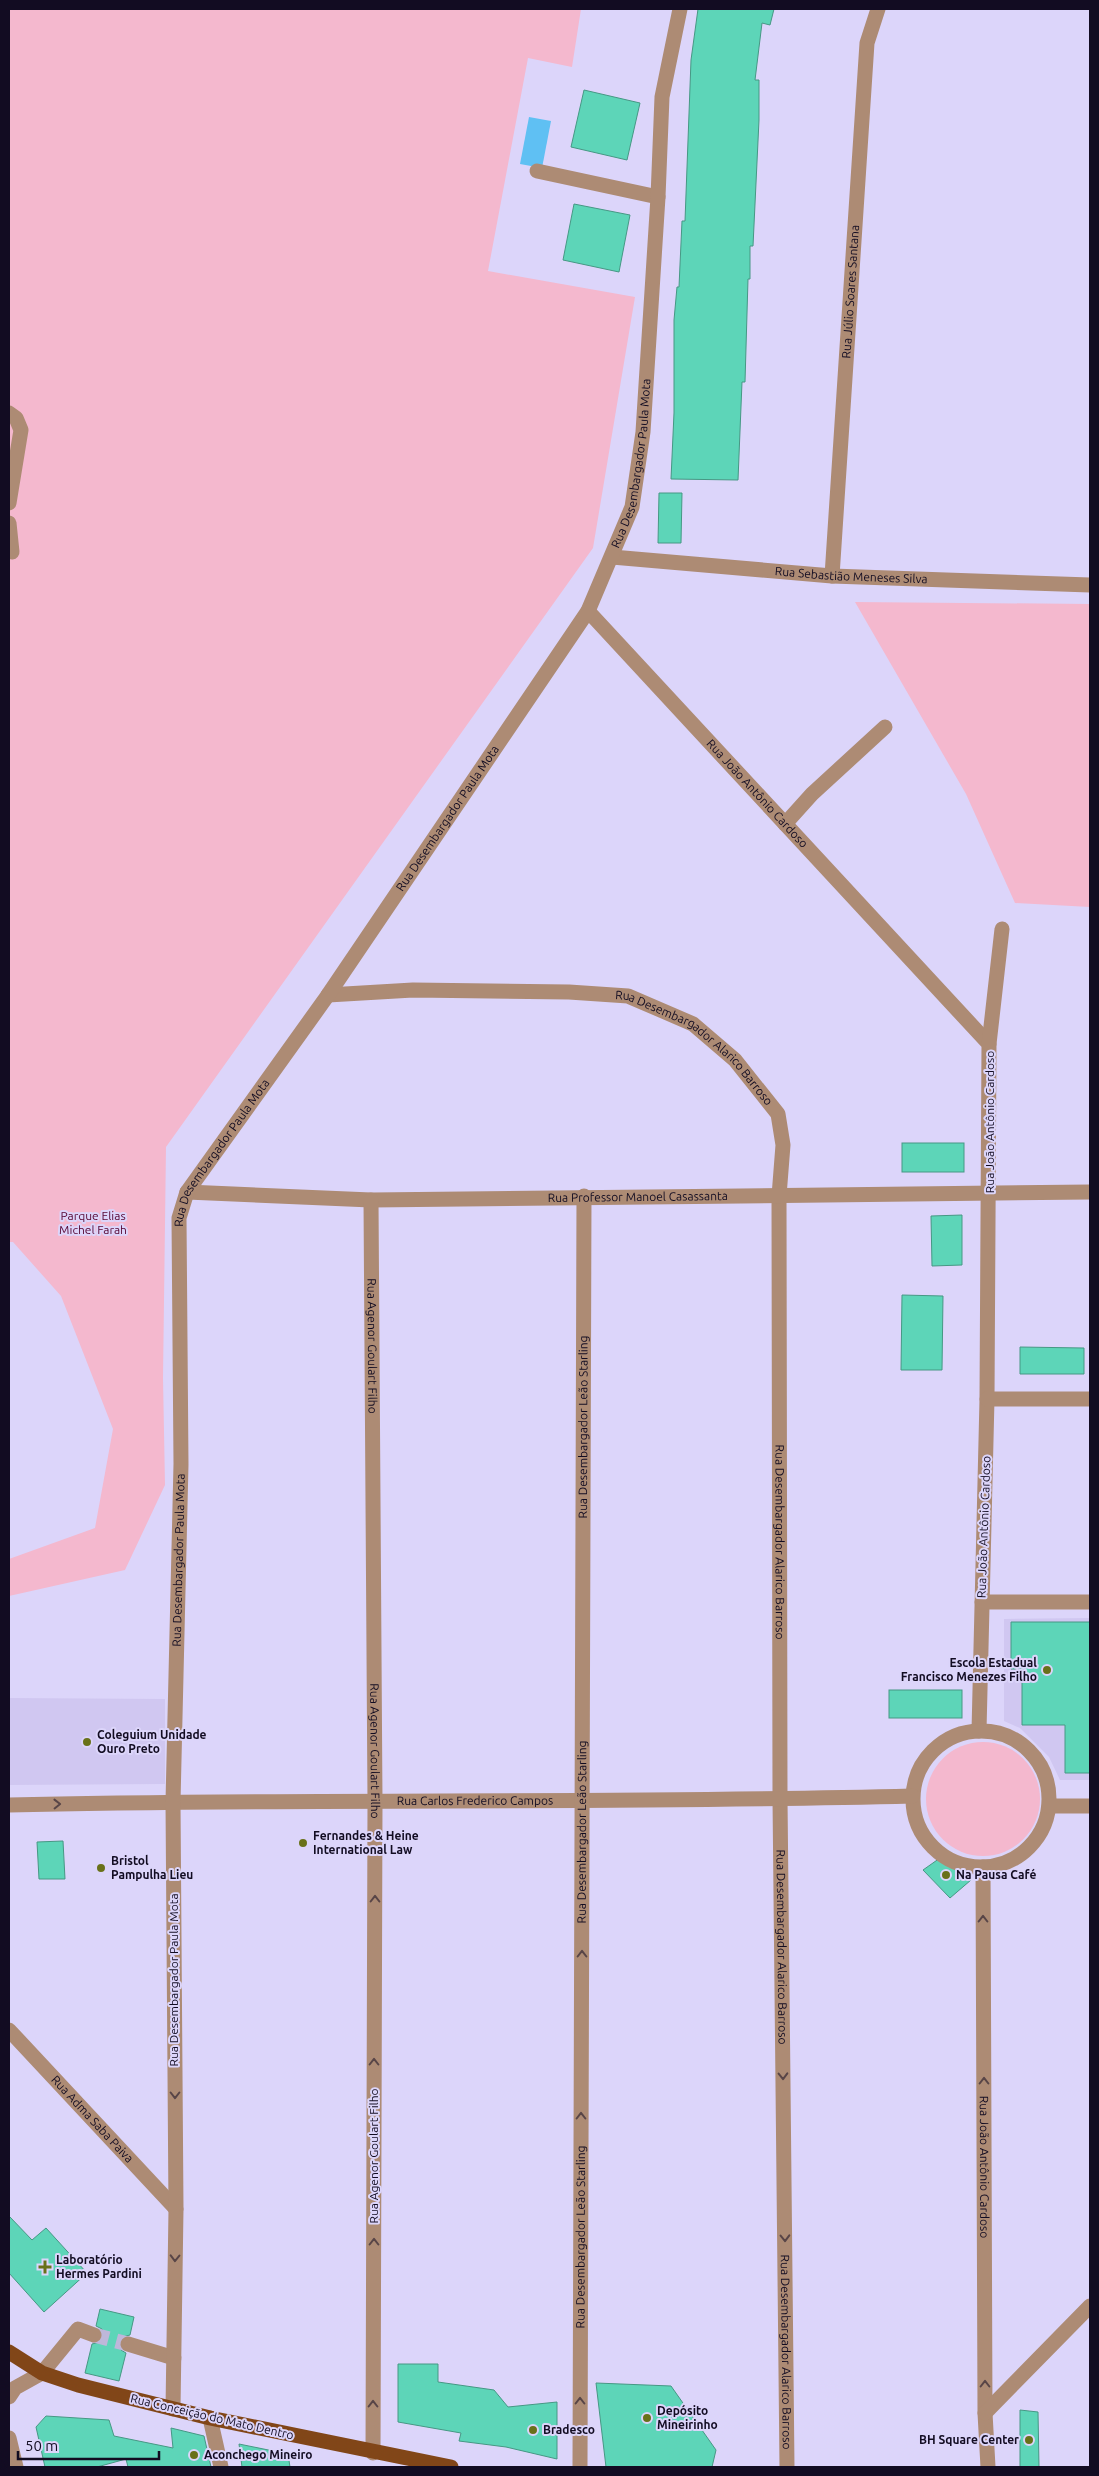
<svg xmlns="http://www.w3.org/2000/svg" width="1099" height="2476" font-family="Ubuntu,sans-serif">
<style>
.built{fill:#d0c7f1}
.green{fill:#f4b8ce}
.water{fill:#5fc0f3}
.building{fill:#5dd5b8;stroke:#469884}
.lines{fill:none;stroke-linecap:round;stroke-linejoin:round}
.minor-tunnel{stroke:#beb7da;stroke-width:15;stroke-dasharray:15 8;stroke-linecap:butt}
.minor{stroke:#ad8b74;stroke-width:15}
.major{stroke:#814618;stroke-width:15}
.oneway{stroke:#584547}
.poi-dot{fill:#697119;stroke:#dcd5fa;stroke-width:2}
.labels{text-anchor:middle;stroke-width:4;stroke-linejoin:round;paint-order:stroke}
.street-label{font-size:12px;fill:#120c22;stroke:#dcd5fa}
.park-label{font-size:12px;fill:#560532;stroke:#dcd5fa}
.poi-label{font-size:12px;font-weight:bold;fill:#120c22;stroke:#dcd5fa;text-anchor:start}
</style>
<rect width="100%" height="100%" fill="#dcd5fa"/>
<!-- built -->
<g class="built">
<path d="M 1090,1618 L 1090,1780 L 1060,1780 L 1049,1757 L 1020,1728 L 1004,1721 L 1004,1619 Z"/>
<path d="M 9,1698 L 165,1699 L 165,1784 L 9,1785 Z"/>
</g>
<!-- green -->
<g class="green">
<path d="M 9,9 L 581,9 L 572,67 L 528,58 L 488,271 L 635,297 L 593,548 L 166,1147 L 163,1378 L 165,1485 L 125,1570 L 9,1596 L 9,1559 L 95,1528 L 113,1429 L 61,1296 L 13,1242 L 9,1242 Z"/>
<path d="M 855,602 L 1090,604 L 1090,907 L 1015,903 L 966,794 Z"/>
<circle cx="983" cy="1799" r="57"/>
</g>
<!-- water -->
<path class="water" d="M 529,117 L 551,121 L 542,168 L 520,164 Z"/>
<!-- building -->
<g class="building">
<path d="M 698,9 L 774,9 L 770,25 L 762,23 L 755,80 L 759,80 L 759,120 L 753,246 L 750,246 L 750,279 L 748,279 L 745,382 L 742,382 L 738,480 L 671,479 L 674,413 L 674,320 L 677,287 L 679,287 L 682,221 L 685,221 L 691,60 Z"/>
<path d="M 584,90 L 640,103 L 627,160 L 571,147 Z"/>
<path d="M 574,204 L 630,215 L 619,272 L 563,260 Z"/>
<path d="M 659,493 L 682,493 L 681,543 L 658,543 Z"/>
<rect x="902" y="1143" width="62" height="29"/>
<path d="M 962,1215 L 962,1265 L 932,1266 L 931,1216 Z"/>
<path d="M 902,1295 L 943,1296 L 942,1370 L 901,1370 Z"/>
<path d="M 1020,1347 L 1084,1348 L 1084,1374 L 1020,1374 Z"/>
<path d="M 1011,1622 L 1090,1622 L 1090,1773 L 1065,1773 L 1065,1725 L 1022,1725 L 1022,1669 L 1011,1669 Z"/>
<rect x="889" y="1690" width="73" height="28"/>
<path d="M 63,1841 L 65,1879 L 39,1879 L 37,1842 Z"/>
<path d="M 940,1858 L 971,1880 L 950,1898 L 923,1870 Z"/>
<path d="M 9,2216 L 32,2240 L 46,2228 L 87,2273 L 44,2312 L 9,2273 Z"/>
<path d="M 100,2309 L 134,2317 L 130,2335 L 122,2337 L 119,2342 L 121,2350 L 126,2353 L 119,2381 L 85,2373 L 92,2344 L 100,2342 L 103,2338 L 102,2329 L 96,2326 Z"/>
<path d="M 398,2364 L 438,2364 L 438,2382 L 494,2390 L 508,2407 L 557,2402 L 557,2459 L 506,2447 L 459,2441 L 461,2433 L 398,2422 Z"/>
<path d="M 596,2383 L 671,2386 L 716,2450 L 712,2467 L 606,2467 Z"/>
<path d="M 1020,2410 L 1038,2412 L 1039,2467 L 1020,2467 Z"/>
<path d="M 46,2416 L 109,2420 L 114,2436 L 173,2448 L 171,2428 L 204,2436 L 211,2467 L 128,2467 L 126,2459 L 97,2467 L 45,2467 L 36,2427 Z"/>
<path d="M 239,2444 L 288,2454 L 290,2467 L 242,2467 Z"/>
</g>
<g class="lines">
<!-- minor-tunnel -->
<path class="minor-tunnel" d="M 94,2335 L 128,2344"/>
<!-- minor -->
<g class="minor">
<path d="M 537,171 L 658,197"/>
<path d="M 9,413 L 16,418 L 21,430 L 9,503"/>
<path d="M 9,523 L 12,552"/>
<path id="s1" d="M 612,557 L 832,576 L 1090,585"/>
<path id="s2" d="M 832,576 L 867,43 L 878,9"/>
<path id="s3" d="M 588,611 L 989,1044 L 987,1399 L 979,1731"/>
<path d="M 785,824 L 812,794 L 885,727"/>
<path id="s4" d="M 328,995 L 413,990 L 569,992 L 628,996 L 693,1024 L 735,1060 L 778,1114 L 783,1145 L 779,1196 L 780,1799 L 787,2467"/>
<path d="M 989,1044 L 1002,929"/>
<path id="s5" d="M 187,1192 L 371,1200 L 1090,1192"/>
<path id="s6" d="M 371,1200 L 375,1802 L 373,2453"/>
<path d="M 987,1399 L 1090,1399"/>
<path d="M 982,1602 L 1090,1602"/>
<circle cx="981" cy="1799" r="68"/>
<path id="s7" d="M 9,1805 C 310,1798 611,1804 912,1796"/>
<path d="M 1049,1806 L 1090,1806"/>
<path id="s8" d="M 983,1867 L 985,2413 L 988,2467"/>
<path id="s9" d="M 9,2030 L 176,2209"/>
<path d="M 128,2344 L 174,2358"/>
<path d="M 9,2397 L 15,2388 L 42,2373 L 78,2329 L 94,2335"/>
<path id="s10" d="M 173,2409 L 176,2209 L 173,1802 L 181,1464 L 179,1218 L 187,1192 L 328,995 L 588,611 L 632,507 L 643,432 L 658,197 L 662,97 L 680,9"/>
<path d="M 985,2413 L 1090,2306"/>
<path d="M 210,2418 L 221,2467"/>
<path d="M 9,2438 L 16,2467"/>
<path id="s11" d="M 580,2467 L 584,1196"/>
</g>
<!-- major -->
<path class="major" d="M 9,2352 L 42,2373 L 78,2385 L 210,2418 L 451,2467"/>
</g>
<!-- one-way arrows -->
<defs><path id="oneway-chevron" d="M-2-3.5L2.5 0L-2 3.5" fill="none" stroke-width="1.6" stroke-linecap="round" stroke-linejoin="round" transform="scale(1.25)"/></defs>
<g class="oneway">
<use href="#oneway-chevron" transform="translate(57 1804) rotate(-1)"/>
<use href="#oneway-chevron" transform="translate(375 1899) rotate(-90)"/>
<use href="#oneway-chevron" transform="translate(983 1919) rotate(-90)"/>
<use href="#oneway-chevron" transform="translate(582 1954) rotate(-90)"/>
<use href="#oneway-chevron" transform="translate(374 2062) rotate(-90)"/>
<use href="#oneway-chevron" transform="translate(783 2076) rotate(89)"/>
<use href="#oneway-chevron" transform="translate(984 2081) rotate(-90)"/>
<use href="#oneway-chevron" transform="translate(175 2095) rotate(90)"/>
<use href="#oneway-chevron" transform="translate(581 2116) rotate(-90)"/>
<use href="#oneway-chevron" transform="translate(785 2238) rotate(89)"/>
<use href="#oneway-chevron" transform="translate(374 2242) rotate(-90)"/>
<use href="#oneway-chevron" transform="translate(175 2258) rotate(91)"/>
<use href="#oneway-chevron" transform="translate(985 2384) rotate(-90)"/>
<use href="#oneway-chevron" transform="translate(580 2401) rotate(-90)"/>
<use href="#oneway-chevron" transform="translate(373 2404) rotate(-90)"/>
</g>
<!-- markers -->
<g class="poi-dot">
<circle cx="1047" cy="1670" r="5"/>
<circle cx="87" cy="1742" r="5"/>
<circle cx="303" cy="1843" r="5"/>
<circle cx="101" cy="1868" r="5"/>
<circle cx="946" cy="1875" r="5"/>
<path d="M42.5 2259.5h5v5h5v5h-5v5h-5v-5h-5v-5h5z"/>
<circle cx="647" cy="2418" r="5"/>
<circle cx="533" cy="2430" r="5"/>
<circle cx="1029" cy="2440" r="5"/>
<circle cx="194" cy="2455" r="5"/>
</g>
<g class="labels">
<!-- street labels -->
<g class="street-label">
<text dy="4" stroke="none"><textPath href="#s2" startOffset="285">Rua Júlio Soares Santana</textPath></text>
<text dy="4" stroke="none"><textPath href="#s10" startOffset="2080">Rua Desembargador Paula Mota</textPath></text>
<text dy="4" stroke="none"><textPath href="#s1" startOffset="240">Rua Sebastião Meneses Silva</textPath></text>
<text dy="4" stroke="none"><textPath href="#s3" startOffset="249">Rua João Antônio Cardoso</textPath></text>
<text dy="4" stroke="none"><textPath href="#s10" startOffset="1674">Rua Desembargador Paula Mota</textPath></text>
<text dy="4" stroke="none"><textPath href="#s4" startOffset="385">Rua Desembargador Alarico Barroso</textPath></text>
<text transform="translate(990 1122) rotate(-90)" y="4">Rua João Antônio Cardoso</text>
<text dy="4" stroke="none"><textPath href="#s10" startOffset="1269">Rua Desembargador Paula Mota</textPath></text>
<text dy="4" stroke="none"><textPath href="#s5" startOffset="451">Rua Professor Manoel Casassanta</textPath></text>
<text dy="4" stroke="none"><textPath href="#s6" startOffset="146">Rua Agenor Goulart Filho</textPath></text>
<text dy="4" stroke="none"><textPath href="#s11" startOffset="1040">Rua Desembargador Leão Starling</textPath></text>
<text transform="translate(984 1527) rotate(-88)" y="4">Rua João Antônio Cardoso</text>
<text dy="4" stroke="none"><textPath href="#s4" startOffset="924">Rua Desembargador Alarico Barroso</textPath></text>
<text dy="4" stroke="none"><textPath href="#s10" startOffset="849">Rua Desembargador Paula Mota</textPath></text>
<text dy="4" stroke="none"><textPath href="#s6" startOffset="551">Rua Agenor Goulart Filho</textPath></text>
<text dy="4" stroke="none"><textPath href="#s7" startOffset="466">Rua Carlos Frederico Campos</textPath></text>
<text dy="4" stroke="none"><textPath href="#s11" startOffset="635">Rua Desembargador Leão Starling</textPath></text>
<text dy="4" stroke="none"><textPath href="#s4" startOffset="1329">Rua Desembargador Alarico Barroso</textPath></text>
<text transform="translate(174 1980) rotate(-90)" y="4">Rua Desembargador Paula Mota</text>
<text dy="4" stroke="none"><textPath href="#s9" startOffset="122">Rua Adma Saba Paiva</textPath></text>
<text transform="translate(374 2156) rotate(-90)" y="4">Rua Agenor Goulart Filho</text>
<text dy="4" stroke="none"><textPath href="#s8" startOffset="300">Rua João Antônio Cardoso</textPath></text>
<text dy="4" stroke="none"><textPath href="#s11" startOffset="230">Rua Desembargador Leão Starling</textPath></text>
<text dy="4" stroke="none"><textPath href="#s4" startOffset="1734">Rua Desembargador Alarico Barroso</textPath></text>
<text transform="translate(212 2417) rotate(13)" y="4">Rua Conceição do Mato Dentro</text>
</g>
<!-- park labels -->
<g class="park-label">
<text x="93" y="1220">Parque Elias<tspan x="93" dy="14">Michel Farah</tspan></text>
</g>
<!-- poi labels -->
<g class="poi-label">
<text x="1037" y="1667" text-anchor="end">Escola Estadual<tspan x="1037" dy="14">Francisco Menezes Filho</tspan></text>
<text x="97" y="1739">Coleguium Unidade<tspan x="97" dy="14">Ouro Preto</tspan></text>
<text x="313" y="1840">Fernandes &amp; Heine<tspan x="313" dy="14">International Law</tspan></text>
<text x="111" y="1865">Bristol<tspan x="111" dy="14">Pampulha Lieu</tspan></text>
<text x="956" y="1879">Na Pausa Café</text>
<text x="56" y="2264">Laboratório<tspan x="56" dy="14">Hermes Pardini</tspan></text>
<text x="657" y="2415">Depósito<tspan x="657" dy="14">Mineirinho</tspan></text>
<text x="543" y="2434">Bradesco</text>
<text x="1019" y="2444" text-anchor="end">BH Square Center</text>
<text x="204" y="2459">Aconchego Mineiro</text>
</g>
</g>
<!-- border -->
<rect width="1099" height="2476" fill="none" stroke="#120c22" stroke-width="20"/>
<!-- scale -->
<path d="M18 2451v8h141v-8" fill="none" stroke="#120c22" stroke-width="2.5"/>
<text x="25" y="2451" font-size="15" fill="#120c22" stroke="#dcd5fa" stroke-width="4" paint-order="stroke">50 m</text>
</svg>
